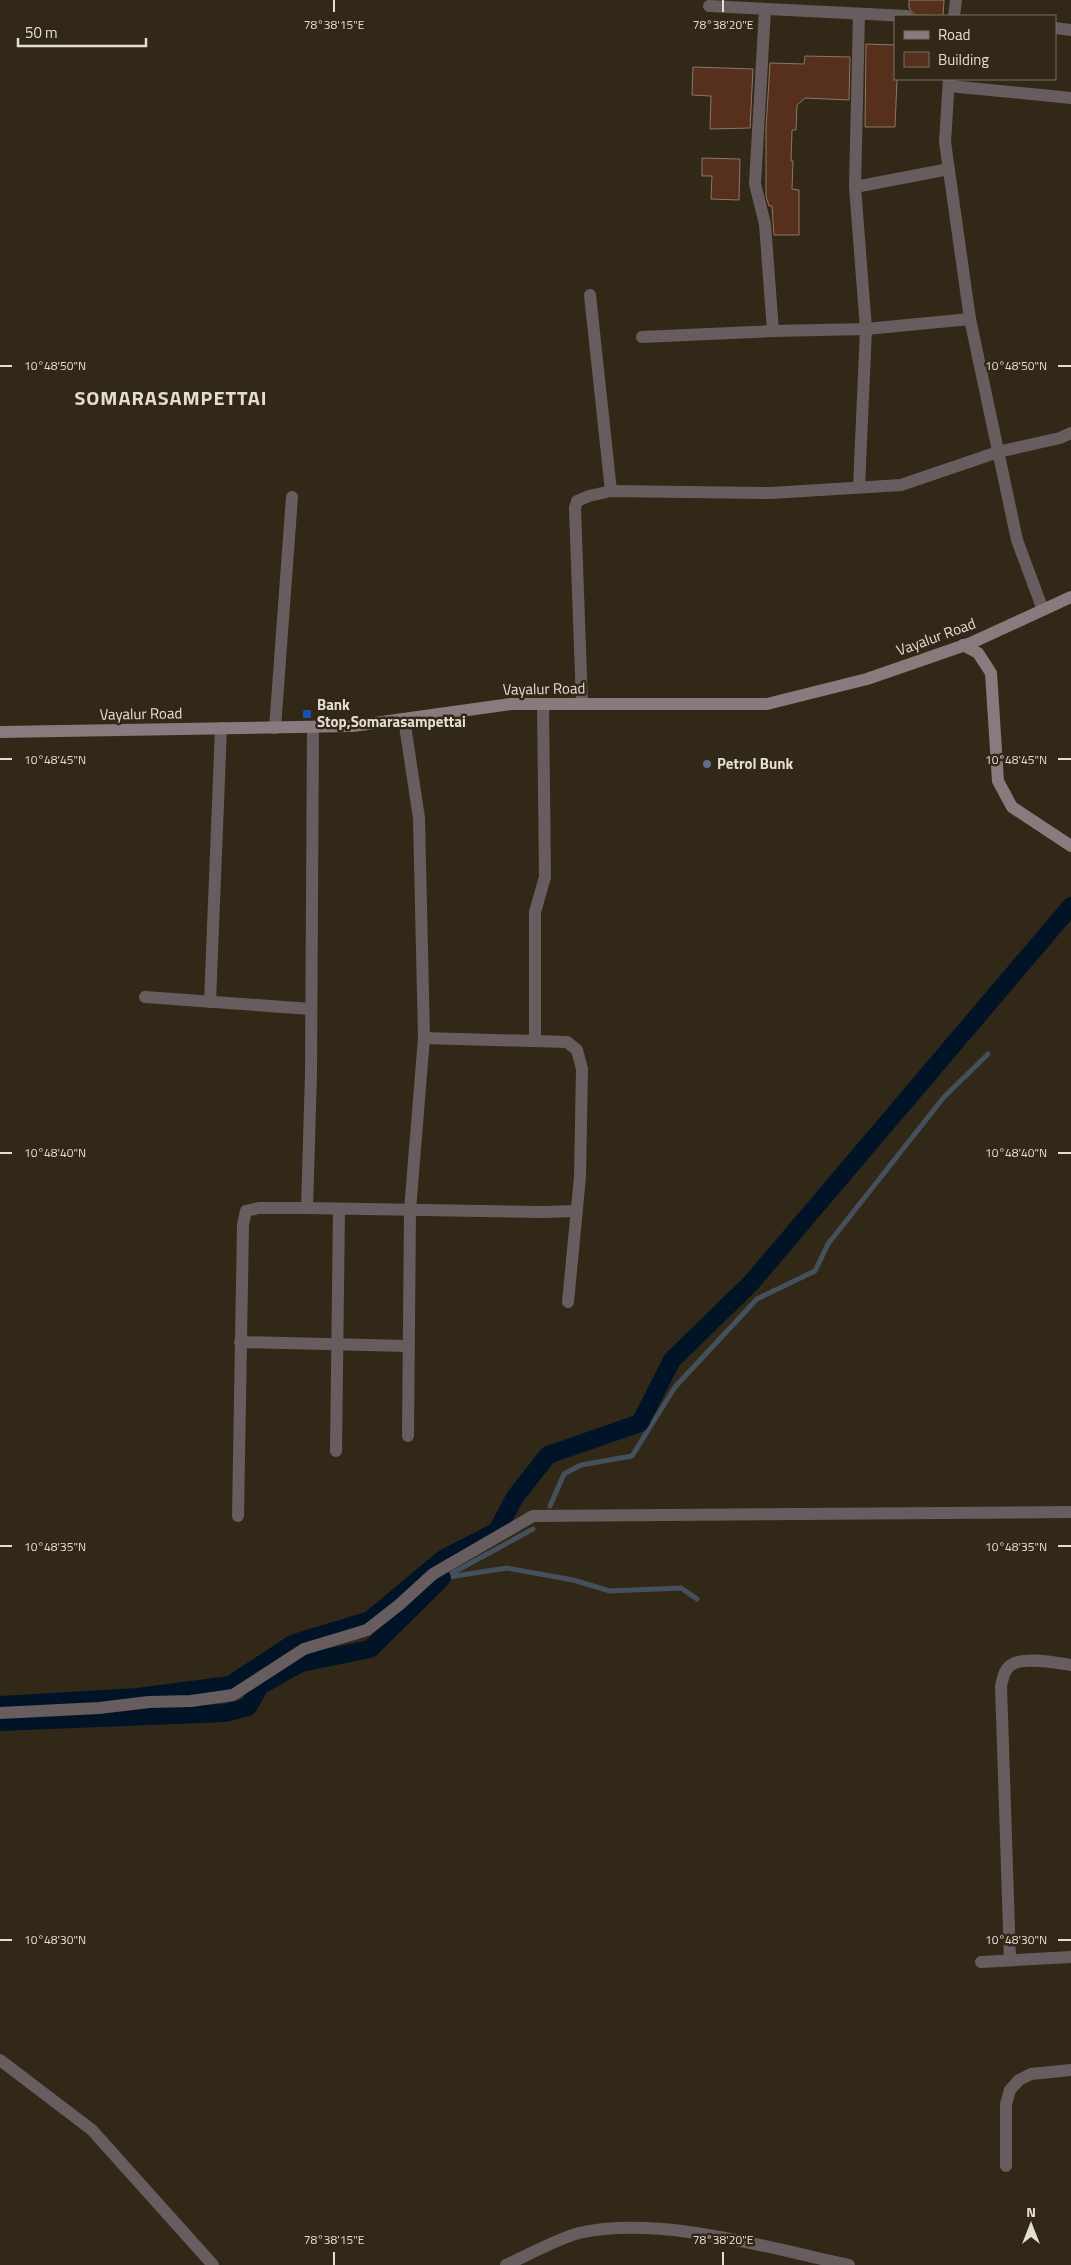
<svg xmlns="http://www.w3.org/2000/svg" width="1071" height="2265" font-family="'Titillium Web',sans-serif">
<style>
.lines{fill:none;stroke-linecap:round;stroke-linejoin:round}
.stream{stroke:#44505b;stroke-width:5}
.canal{stroke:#001327;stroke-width:18}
.building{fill:#562f1d;stroke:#8c766c}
.street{stroke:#675d5f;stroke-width:12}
.secondary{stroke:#8a797d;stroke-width:12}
.ticks{fill:none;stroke:#e4ddd3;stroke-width:2}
.transit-dot{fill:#1a4fb4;stroke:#322818;stroke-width:2}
.service-dot{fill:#5c6f8a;stroke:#322818;stroke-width:2}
.labels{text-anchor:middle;stroke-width:5;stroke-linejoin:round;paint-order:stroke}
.street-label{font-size:15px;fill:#e4ddd3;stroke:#322818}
.poi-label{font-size:15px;font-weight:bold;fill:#e4ddd3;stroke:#322818;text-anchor:start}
.district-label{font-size:20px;font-weight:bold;letter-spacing:1px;fill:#e4ddd3;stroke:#322818}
.ticks-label{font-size:12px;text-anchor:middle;fill:#e4ddd3;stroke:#322818;stroke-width:5;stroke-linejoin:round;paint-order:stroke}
</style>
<rect width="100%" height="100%" fill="#322818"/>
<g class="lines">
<!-- stream -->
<g class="stream">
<path d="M 550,1506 L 564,1474 L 581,1465 L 632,1456 L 675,1387 L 757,1299 L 815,1271 L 828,1244 L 944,1097 L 988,1054"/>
<path d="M 447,1576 L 533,1529"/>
<path d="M 442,1578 L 507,1568 L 573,1580 L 610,1591 L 681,1588 L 697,1599"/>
</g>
<!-- canal -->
<g class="canal">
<path d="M 0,1705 L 138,1697 L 230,1685 L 294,1643 L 370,1620 L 443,1559 L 497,1531 L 515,1497 L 548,1455 L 640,1423 L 672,1360 L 751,1283 L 1071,906"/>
<path d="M 0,1722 L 225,1713 L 248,1707 L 260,1686 L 301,1663 L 370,1649 L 442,1578"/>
</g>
</g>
<!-- building -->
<g class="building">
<path d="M 909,0 L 944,0 L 943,16 L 915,15 L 909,8 Z"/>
<path d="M 866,44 L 895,45 L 895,79 L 897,79 L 895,127 L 865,127 Z"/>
<path d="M 805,56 L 850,57 L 849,100 L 805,98 L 797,105 L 796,130 L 792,130 L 791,161 L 793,161 L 792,189 L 799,190 L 799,235 L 774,235 L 772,206 L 769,206 L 766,196 L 766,129 L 770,63 L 804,64 Z"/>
<path d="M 693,67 L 753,69 L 750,128 L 710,129 L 711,96 L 692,95 Z"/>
<path d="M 702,158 L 740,159 L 739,200 L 711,199 L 712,176 L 702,176 Z"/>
</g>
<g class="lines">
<!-- street -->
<g class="street">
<path d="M 709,6 L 907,16"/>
<path d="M 765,9 L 755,184 L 765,224 L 773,331"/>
<path d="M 954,16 L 956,0"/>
<path d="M 1055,28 L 1071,30"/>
<path d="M 949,79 L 945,142 L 970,319 L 1017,540 L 1043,610"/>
<path d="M 949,86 L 1071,98"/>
<path d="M 855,187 L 859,14"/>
<path d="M 590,295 L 611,491"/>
<path d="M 642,337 L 773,331 L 866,329 L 970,319"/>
<path d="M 859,487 L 866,329 L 855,187 L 949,169"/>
<path d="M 582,704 L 575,508 L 577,501 L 589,496 L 611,491 L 771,493 L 901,485 L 998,452 L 1060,438 L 1071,433"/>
<path d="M 404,719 L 419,818 L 424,1038 L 410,1210 L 408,1436"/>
<path d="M 313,727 L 311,1074 L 307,1208 L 543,1212 L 576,1211"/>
<path d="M 275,728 L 292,497"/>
<path d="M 145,997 L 311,1009"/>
<path d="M 210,1002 L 221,728"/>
<path d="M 424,1038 L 567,1042 L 577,1050 L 582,1069 L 580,1177 L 568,1302"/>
<path d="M 535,1040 L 535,912 L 545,877 L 543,704"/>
<path d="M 240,1342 L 408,1346"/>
<path d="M 336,1451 L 339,1209"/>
<path d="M 238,1516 L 243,1225 L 246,1211 L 259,1208 L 307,1208"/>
<path d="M 0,1713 L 99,1708 L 149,1702 L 191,1701 L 233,1695 L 304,1649 L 367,1630 L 399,1605 L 433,1574 L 533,1516 L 1071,1512"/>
<path d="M 1010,1960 L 1001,1686 C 1003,1678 1004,1670 1011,1665 C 1023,1656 1057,1663 1071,1665"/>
<path d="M 981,1962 L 1071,1957"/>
<path d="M 0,2060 L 92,2130 L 213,2265"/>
<path d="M 1006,2166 L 1006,2104 L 1010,2090 L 1019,2080 L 1031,2074 L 1071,2070"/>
<path d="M 506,2265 C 526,2256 559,2238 579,2233 C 661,2215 768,2248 849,2265"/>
</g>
<!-- secondary -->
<g class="secondary">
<path d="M 963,645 L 978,653 L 991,673 L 998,781 L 1012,807 L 1071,846"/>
<path d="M 0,732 L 353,726 L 511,704 L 767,704 L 867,679 L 971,643 L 1071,597"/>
</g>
</g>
<!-- ticks -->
<path class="ticks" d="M 334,0 L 334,12M 723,0 L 723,12M 0,366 L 12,366M 1058,366 L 1071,366M 0,759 L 12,759M 1058,759 L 1071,759M 0,1153 L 12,1153M 1058,1153 L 1071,1153M 0,1546 L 12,1546M 1058,1546 L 1071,1546M 0,1940 L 12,1940M 1058,1940 L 1071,1940M 334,2252 L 334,2265M 723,2252 L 723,2265"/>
<!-- markers -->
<rect class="transit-dot" x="302" y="709" width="10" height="10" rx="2.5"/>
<circle class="service-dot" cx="707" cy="764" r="5"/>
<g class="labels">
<!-- street labels -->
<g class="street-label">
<text transform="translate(936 637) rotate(-20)" y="5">Vayalur Road</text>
<text transform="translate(544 689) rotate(-1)" y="5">Vayalur Road</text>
<text transform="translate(141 714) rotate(-1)" y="5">Vayalur Road</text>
</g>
<!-- poi labels -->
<g class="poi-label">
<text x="317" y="710">Bank<tspan x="317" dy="17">Stop,Somarasampettai</tspan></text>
<text x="717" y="769">Petrol Bunk</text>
</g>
<!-- district labels -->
<g class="district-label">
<text x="171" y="405">SOMARASAMPETTAI</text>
</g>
</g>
<g class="ticks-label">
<text x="334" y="29">78°38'15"E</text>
<text x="723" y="29">78°38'20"E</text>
<text x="55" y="370">10°48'50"N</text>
<text x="1016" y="370">10°48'50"N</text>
<text x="55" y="764">10°48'45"N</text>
<text x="1016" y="764">10°48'45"N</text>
<text x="55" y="1157">10°48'40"N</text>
<text x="1016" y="1157">10°48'40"N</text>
<text x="55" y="1551">10°48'35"N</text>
<text x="1016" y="1551">10°48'35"N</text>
<text x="55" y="1944">10°48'30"N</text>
<text x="1016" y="1944">10°48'30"N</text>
<text x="334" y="2244">78°38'15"E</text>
<text x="723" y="2244">78°38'20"E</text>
</g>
<!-- legend -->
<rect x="894" y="15" width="162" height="65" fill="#322818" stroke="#797063"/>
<rect x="904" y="31" width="25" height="8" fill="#8a797d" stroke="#797063"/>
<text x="938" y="40" font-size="15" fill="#e4ddd3">Road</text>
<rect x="904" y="52" width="25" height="15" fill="#562f1d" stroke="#797063"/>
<text x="938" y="65" font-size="15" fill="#e4ddd3">Building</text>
<!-- north arrow -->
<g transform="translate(1031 2225)" stroke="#322818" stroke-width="4" paint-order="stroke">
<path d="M0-4L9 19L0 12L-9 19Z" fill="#e4ddd3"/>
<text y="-8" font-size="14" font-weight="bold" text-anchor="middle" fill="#e4ddd3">N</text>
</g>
<!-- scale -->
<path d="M18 38v8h128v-8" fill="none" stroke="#e4ddd3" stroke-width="2.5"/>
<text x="25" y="38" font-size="15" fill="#e4ddd3" stroke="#322818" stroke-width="4" paint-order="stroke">50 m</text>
</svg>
